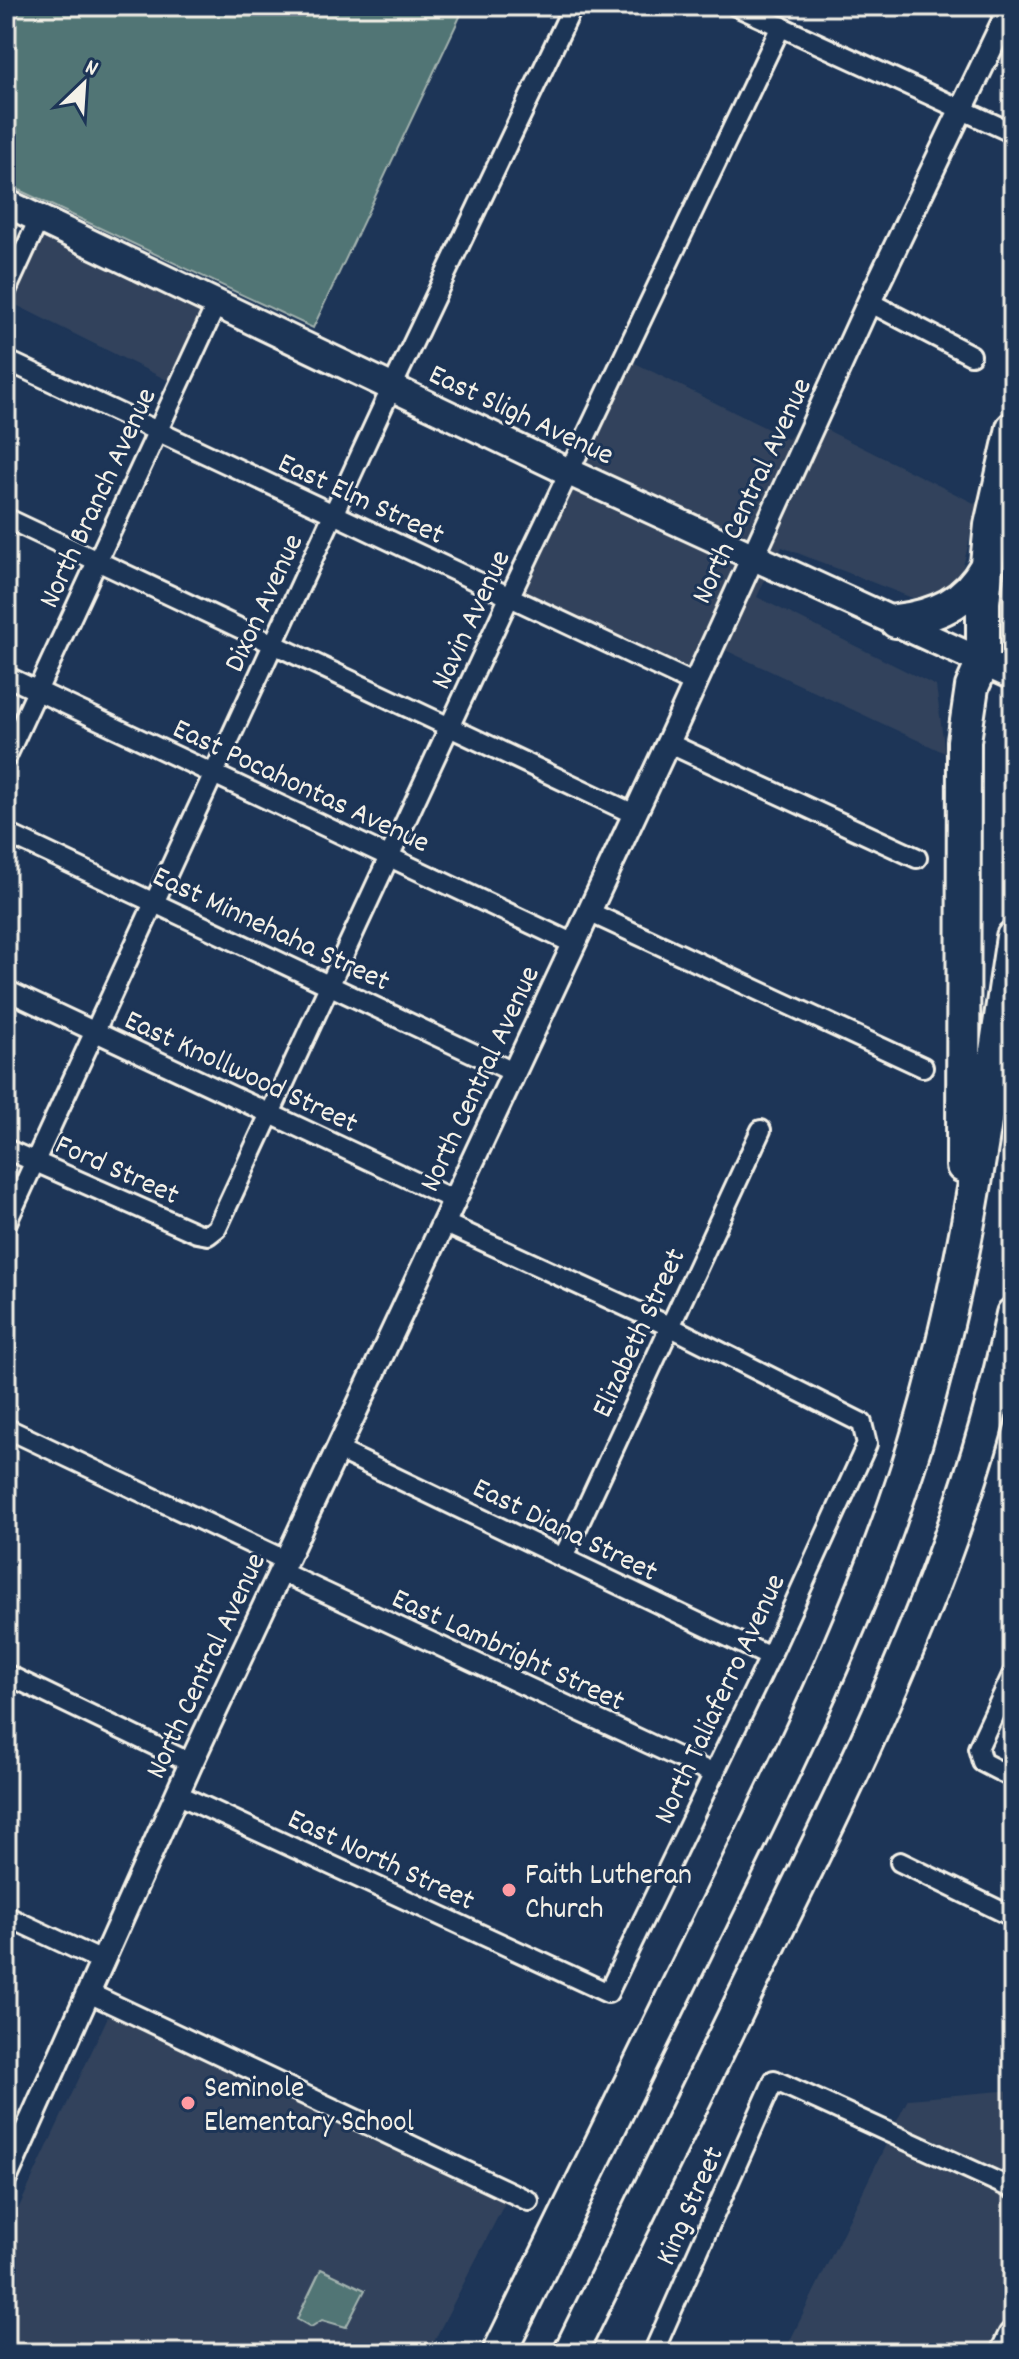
<svg xmlns="http://www.w3.org/2000/svg" width="1019" height="2359" font-family="Dekko,sans-serif">
<style>
.built{fill:#30425c}
.green{fill:#517475;stroke:#a2b2ae;stroke-width:2}
.lines{fill:none;stroke-linecap:round;stroke-linejoin:round}
.minor-casing{stroke:#f4f1e8;stroke-width:24}
.tertiary-casing{stroke:#f4f1e8;stroke-width:28}
.secondary-casing{stroke:#f4f1e8;stroke-width:32}
.primary-casing{stroke:#f4f1e8;stroke-width:34}
.motorway-casing{stroke:#f4f1e8;stroke-width:38}
.minor{stroke:#1d3557;stroke-width:18}
.tertiary{stroke:#1d3557;stroke-width:22}
.secondary{stroke:#1d3557;stroke-width:26}
.primary{stroke:#1d3557;stroke-width:28}
.motorway{stroke:#1d3557;stroke-width:32}
.poi-dot{fill:#ff9aa2;stroke:#1d3557;stroke-width:3}
.labels{text-anchor:middle;stroke-width:6;stroke-linejoin:round;paint-order:stroke}
.street-label{font-size:30px;fill:#f4f1e8;stroke:#1d3557}
.poi-label{font-size:30px;fill:#f4f1e8;stroke:#1d3557;text-anchor:start}
</style>
<rect width="100%" height="100%" fill="#1d3557"/>
<filter id="ink" filterUnits="userSpaceOnUse"><feTurbulence type="fractalNoise" baseFrequency=".0125" numOctaves="2"/><feDisplacementMap in="SourceGraphic" scale="16" xChannelSelector="R" yChannelSelector="G"/><feConvolveMatrix kernelMatrix="1 2 1 2 8 2 1 2 1" color-interpolation-filters="sRGB"/></filter>
<g filter="url(#ink)">
<!-- built -->
<g class="built">
<path d="M 43,232 L 205,308 L 171,382 L 10,302 Z"/>
<path d="M 631,361 L 788,439 L 806,419 L 749,543 L 581,467 Z"/>
<path d="M 821,427 L 978,505 L 957,591 L 920,601 L 782,547 L 777,556 L 764,550 Z"/>
<path d="M 573,484 L 741,561 L 691,671 L 521,593 Z"/>
<path d="M 757,568 L 768,573 L 757,597 L 936,686 L 945,753 L 721,648 Z"/>
<path d="M 111,2010 L 508,2197 L 428,2353 L 6,2353 L 6,2235 Z"/>
<path d="M 1013,2090 L 1013,2178 L 895,2125 L 908,2099 Z"/>
<path d="M 887,2142 L 1013,2200 L 1013,2317 L 996,2353 L 784,2353 Z"/>
</g>
<!-- green -->
<g class="green">
<path d="M 6,6 L 465,6 L 313,328 L 6,184 Z"/>
<path d="M 321,2269 L 365,2290 L 346,2327 L 322,2320 L 311,2327 L 297,2319 Z"/>
</g>
<g class="lines">
<!-- minor casing -->
<g class="minor-casing">
<g id="minor">
<path d="M 736,6 L 1013,133"/>
<path d="M 6,291 L 39,219"/>
<path d="M 869,302 L 971,355"/>
<path d="M 6,360 L 695,684"/>
<path d="M 6,518 L 634,814"/>
<path d="M 6,676 L 574,944"/>
<path d="M 668,743 L 917,858"/>
<path d="M 6,758 L 217,303"/>
<path d="M 6,833 L 513,1072"/>
<path d="M 589,912 L 923,1067"/>
<path d="M 6,990 L 454,1200"/>
<path d="M 6,1149 L 197,1233 L 208,1235 L 217,1228 L 509,598 L 781,26"/>
<path d="M 6,1224 L 384,404 L 573,6"/>
<path d="M 6,1428 L 287,1561"/>
<path d="M 338,1450 L 770,1657"/>
<path d="M 563,1558 L 761,1130"/>
<path d="M 281,1572 L 714,1774"/>
<path d="M 1013,1673 L 978,1748 L 982,1762 L 1013,1778"/>
<path d="M 6,1674 L 191,1763"/>
<path d="M 177,1794 L 608,1993 L 770,1657 L 867,1444 L 862,1423 L 671,1327 L 444,1223"/>
<path d="M 900,1862 L 1013,1917"/>
<path d="M 6,1916 L 102,1961"/>
<path d="M 89,1993 L 529,2201"/>
<path d="M 653,2353 L 774,2080 L 1013,2189"/>
</g>
</g>
<!-- tertiary casing -->
<g class="tertiary-casing">
<path id="tertiary" d="M 6,2177 L 191,1763 L 668,743 L 869,302 L 1011,6"/>
</g>
<!-- secondary casing -->
<g class="secondary-casing">
<path id="secondary" d="M 6,203 L 569,472 L 1013,676"/>
</g>
<!-- primary casing -->
<g class="primary-casing">
<path id="primary" d="M 1005,2353 L 1013,2336"/>
</g>
<!-- motorway casing -->
<g class="motorway-casing">
<g id="motorway">
<path d="M 896,621 C 936,616 966,603 986,567"/>
<path d="M 963,1166 L 964,741 L 972,687 L 983,662 L 983,602 L 991,525 L 1013,428"/>
<path d="M 499,2353 C 570,2209 640,2065 710,1921 C 783,1773 857,1625 908,1467 C 964,1294 986,1116 1013,937"/>
<path d="M 570,2353 C 641,2208 712,2063 783,1917 C 878,1723 971,1528 1013,1314"/>
</g>
</g>
<!-- minor -->
<use href="#minor" class="minor"/>
<!-- tertiary -->
<use href="#tertiary" class="tertiary"/>
<!-- secondary -->
<use href="#secondary" class="secondary"/>
<!-- primary -->
<use href="#primary" class="primary"/>
<!-- motorway -->
<use href="#motorway" class="motorway"/>
</g>
</g>
<!-- markers -->
<g class="poi-dot">
<circle cx="509" cy="1890" r="8"/>
<circle cx="188" cy="2103" r="8"/>
</g>
<g class="labels">
<!-- street labels -->
<g class="street-label">
<text transform="translate(522 413) rotate(25)" y="10">East Sligh Avenue</text>
<text transform="translate(750 490) rotate(-65)" y="10">North Central Avenue</text>
<text transform="translate(96 497) rotate(-65)" y="10">North Branch Avenue</text>
<text transform="translate(362 497) rotate(25)" y="10">East Elm Street</text>
<text transform="translate(262 602) rotate(-65)" y="10">Dixon Avenue</text>
<text transform="translate(469 619) rotate(-65)" y="10">Navin Avenue</text>
<text transform="translate(302 784) rotate(25)" y="10">East Pocahontas Avenue</text>
<text transform="translate(272 927) rotate(25)" y="10">East Minnehaha Street</text>
<text transform="translate(242 1070) rotate(25)" y="10">East Knollwood Street</text>
<text transform="translate(478 1078) rotate(-65)" y="10">North Central Avenue</text>
<text transform="translate(118 1168) rotate(24)" y="10">Ford Street</text>
<text transform="translate(637 1332) rotate(-65)" y="10">Elizabeth Street</text>
<text transform="translate(566 1528) rotate(26)" y="10">East Diana Street</text>
<text transform="translate(509 1648) rotate(25)" y="10">East Lambright Street</text>
<text transform="translate(204 1665) rotate(-65)" y="10">North Central Avenue</text>
<text transform="translate(718 1698) rotate(-65)" y="10">North Taliaferro Avenue</text>
<text transform="translate(382 1858) rotate(25)" y="10">East North Street</text>
<text transform="translate(688 2205) rotate(-66)" y="10">King Street</text>
</g>
<!-- poi labels -->
<g class="poi-label">
<text x="525" y="1883">Faith Lutheran<tspan x="525" dy="34">Church</tspan></text>
<text x="204" y="2096">Seminole<tspan x="204" dy="34">Elementary School</tspan></text>
</g>
</g>
<!-- margin -->
<rect width="1019" height="2359" fill="none" stroke="#1d3557" stroke-width="32"/>
<rect x="16" y="16" width="987" height="2327" fill="none" stroke="#f4f1e8" stroke-width="3" filter="url(#ink)"/>
<!-- north arrow -->
<g transform="translate(84 84) rotate(25)" stroke="#1d3557" stroke-width="6" paint-order="stroke">
<path d="M0-6L14 30L0 20L-14 30Z" fill="#f4f1e8"/>
<text y="-12" font-size="22" font-weight="bold" text-anchor="middle" fill="#f4f1e8">N</text>
</g>
</svg>
